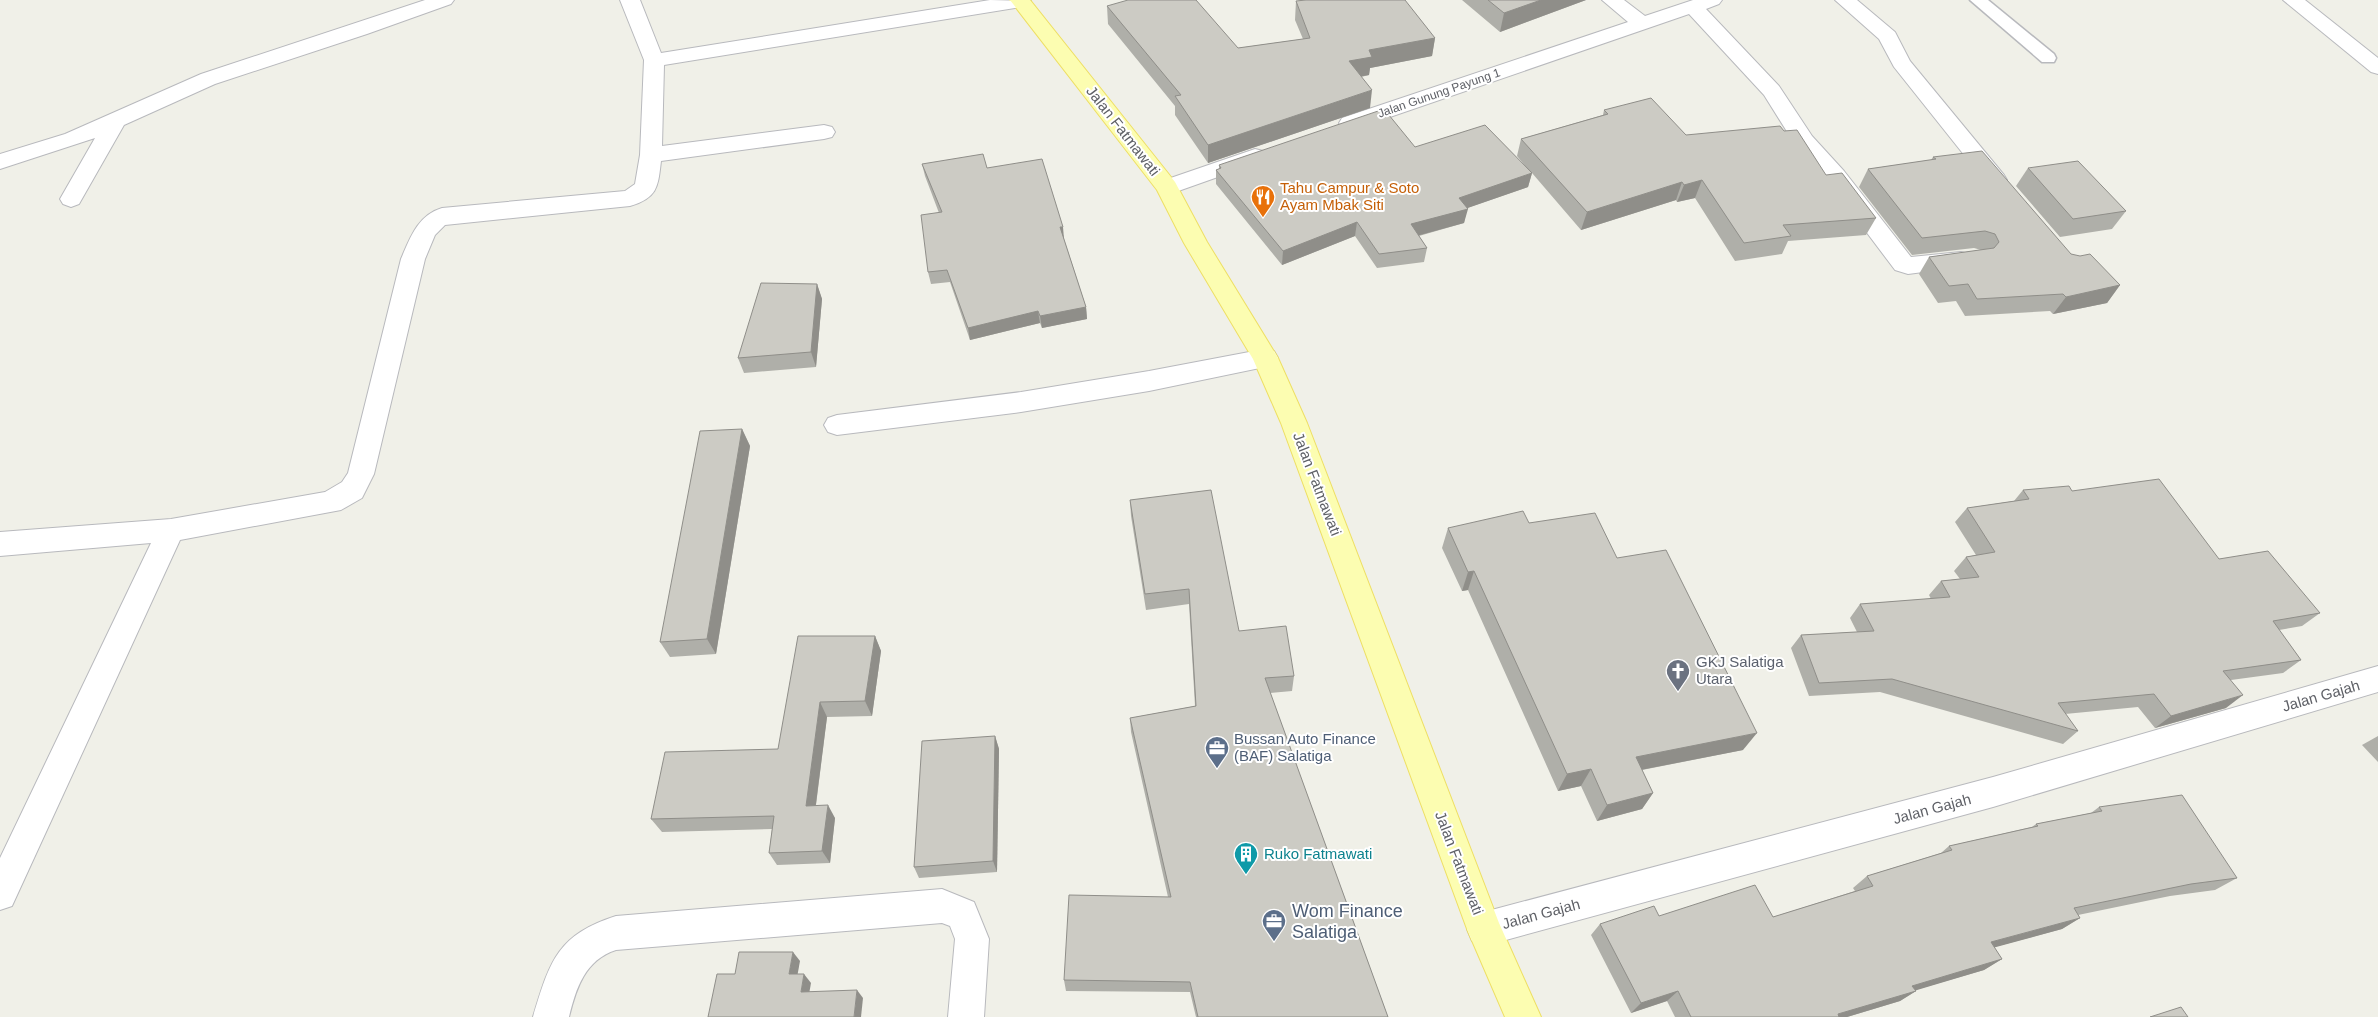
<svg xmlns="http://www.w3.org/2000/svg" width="2378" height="1017" font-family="Helvetica,sans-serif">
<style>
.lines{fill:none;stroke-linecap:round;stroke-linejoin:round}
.lane-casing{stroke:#b8b9bd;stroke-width:3}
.street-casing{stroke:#b8b9bd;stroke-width:2}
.primary-casing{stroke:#eedf64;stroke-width:2}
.lane{fill:#fff;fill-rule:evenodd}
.street{fill:#fff;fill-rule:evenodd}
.primary{fill:#fcfdb1;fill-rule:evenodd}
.wall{fill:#afafa9}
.shaded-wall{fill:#8f8e89}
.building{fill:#cccbc4;stroke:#8f8e89}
.labels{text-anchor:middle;stroke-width:4;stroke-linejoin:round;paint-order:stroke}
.far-street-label{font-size:12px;fill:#5f6167;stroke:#fff}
.street-label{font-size:15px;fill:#5f6167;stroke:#fff}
.food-label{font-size:15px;fill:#c56008;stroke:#fff;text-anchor:start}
.worship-label{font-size:15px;fill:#5b616d;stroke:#fff;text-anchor:start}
.service-label{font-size:15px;fill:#4e5e75;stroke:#fff;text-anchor:start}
.culture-label{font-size:15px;fill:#0d838f;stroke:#fff;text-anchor:start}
.near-service-label{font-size:18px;fill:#4e5e75;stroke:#fff;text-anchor:start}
</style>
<rect width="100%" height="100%" fill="#f0f0e8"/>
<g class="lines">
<!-- lane casing -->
<g class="lane-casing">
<path id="lane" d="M 1970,0 L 1988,0 L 2054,54 L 2056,58 L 2054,62 L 2042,62 Z"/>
</g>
<!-- street casing -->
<g class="street-casing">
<g id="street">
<path d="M 425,0 L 454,0 L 451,4 L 367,34 L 215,84 L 124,125 L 79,204 L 71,207 L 63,204 L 60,199 L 95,138 L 0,169 L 0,154 L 65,134 L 201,74 Z"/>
<path d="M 620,0 L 640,0 L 661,53 L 990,0 L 1031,1 L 1028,5 L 1021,7 L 664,65 L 662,146 L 824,125 L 832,127 L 835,132 L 832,137 L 824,139 L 661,161 C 658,186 658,198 630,206 L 445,225 L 435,235 L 425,259 L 374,474 L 362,498 L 341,510 L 180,540 L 12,906 L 0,910 L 0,858 L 151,543 L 0,556 L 0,532 L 171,519 L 325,492 L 342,482 L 348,473 L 401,259 C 410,238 418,215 442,208 L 625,191 L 635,184 L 640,155 L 644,60 Z"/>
<path d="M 1602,0 L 1624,0 L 1645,16 L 1693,0 L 1722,0 L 1719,4 L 1706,9 L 1779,86 L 1812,136 L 1844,171 L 1911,257 L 1961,252 L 1969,254 L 1973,260 L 1969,266 L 1908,274 L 1895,270 L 1828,181 L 1796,146 L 1764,95 L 1689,14 L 1358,128 L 1350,130 L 1342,128 L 1339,123 L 1342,118 L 1628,22 Z"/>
<path d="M 1835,0 L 1857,0 L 1895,32 L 1910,61 L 2004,175 L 2007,180 L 2004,185 L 1996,187 L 1988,185 L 1894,67 L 1879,39 Z"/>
<path d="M 2283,0 L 2305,0 L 2378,58 L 2378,74 L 2371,72 Z"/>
<path d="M 1255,149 L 1263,151 L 1266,156 L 1263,161 L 1167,195 L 1159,192 L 1156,187 L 1159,182 Z"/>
<path d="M 1265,349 L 1274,351 L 1278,358 L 1274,365 L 1149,391 L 1021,412 L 837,435 L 828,432 L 824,425 L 828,418 L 837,415 L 1021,392 L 1149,371 Z"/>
<path d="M 2378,666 L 2378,692 L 1993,807 L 1484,946 L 1472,941 L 1467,929 L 1472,917 L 1484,912 L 1993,777 Z"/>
<path d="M 942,889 L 974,902 L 989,939 L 984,1017 L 948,1017 L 955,939 L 950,926 L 942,923 L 616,950 C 585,960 576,988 569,1017 L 533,1017 C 550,961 557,935 616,916 Z"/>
</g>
</g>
<!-- primary casing -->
<g class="primary-casing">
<path id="primary" d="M 1010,0 L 1030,0 L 1175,182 L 1207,242 L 1278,358 L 1307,423 L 1499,923 L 1541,1017 L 1505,1017 L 1467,929 L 1281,423 L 1253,359 L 1184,243 L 1157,190 Z"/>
</g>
<!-- lane -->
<use href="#lane" class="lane"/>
<!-- street -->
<use href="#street" class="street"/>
<!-- primary -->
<use href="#primary" class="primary"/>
</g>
<!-- wall -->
<g class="wall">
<path d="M 1462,0 L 1586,0 L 1500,32 Z"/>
<path d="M 1296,1 L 1435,38 L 1432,56 L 1370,68 L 1369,75 L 1361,77 L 1370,108 L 1208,163 L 1175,115 L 1175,106 L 1108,24 L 1107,6 L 1238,48 L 1303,39 L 1295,20 Z"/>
<path d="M 1604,110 L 1686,135 L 1784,131 L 1826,175 L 1876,218 L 1866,235 L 1788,241 L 1782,254 L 1735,261 L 1695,198 L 1677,202 L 1676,200 L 1581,230 L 1532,173 L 1528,187 L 1467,208 L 1464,223 L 1419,236 L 1427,248 L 1424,262 L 1377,268 L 1355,236 L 1282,265 L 1216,184 L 1216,170 L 1219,169 L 1219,165 L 1415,147 L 1526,167 L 1517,156 L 1521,139 L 1603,115 Z"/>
<path d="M 1933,157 L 2071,254 L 2120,285 L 2107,303 L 2053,314 L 2050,311 L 1965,316 L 1956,301 L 1938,303 L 1919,274 L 1929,257 L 1981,250 L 1974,248 L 1912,255 L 1859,187 L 1868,169 L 1931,160 Z"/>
<path d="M 922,164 L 987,168 L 1064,239 L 1086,307 L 1087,319 L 1042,328 L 1040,323 L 970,340 L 950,282 L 931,284 L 928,272 L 939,213 L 925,176 Z"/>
<path d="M 2028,168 L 2126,211 L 2112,229 L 2060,237 L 2016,186 Z"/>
<path d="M 817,284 L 822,299 L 816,367 L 744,373 L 738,358 Z"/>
<path d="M 742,429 L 750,446 L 716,654 L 670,657 L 660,642 Z"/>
<path d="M 2023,490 L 2072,491 L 2219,559 L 2320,613 L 2302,626 L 2279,630 L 2301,660 L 2283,673 L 2231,680 L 2226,708 L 2155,728 L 2138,707 L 2065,714 L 2078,731 L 2063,744 L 1880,692 L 1809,696 L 1791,648 L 1801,635 L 1857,632 L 1850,618 L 1860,604 L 1931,599 L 1929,595 L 1941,581 L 1960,579 L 1954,571 L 1966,557 L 1976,555 L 1955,522 L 1967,508 L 2014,501 Z"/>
<path d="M 1130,500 L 1239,631 L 1294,676 L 1292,691 L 1270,693 L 1388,1017 L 1196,1017 L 1190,992 L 1066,991 L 1064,980 L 1168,897 L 1131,732 L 1130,718 L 1195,706 L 1189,604 L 1146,610 L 1131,516 Z"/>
<path d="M 1529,523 L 1617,558 L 1743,750 L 1642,770 L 1653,793 L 1642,809 L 1597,821 L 1581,786 L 1558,791 L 1468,590 L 1462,591 L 1442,548 L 1448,528 Z"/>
<path d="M 875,636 L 881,651 L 872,716 L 827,717 L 816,805 L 835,818 L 830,863 L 777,865 L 769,853 L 772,829 L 662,832 L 651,819 L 778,749 Z"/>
<path d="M 995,736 L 999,749 L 997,872 L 919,878 L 914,867 Z"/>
<path d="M 2378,736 L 2378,762 L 2362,745 Z"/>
<path d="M 2099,807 L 2237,878 L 2215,890 L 2170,896 L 2078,915 L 2080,918 L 2062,929 L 1994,947 L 2002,959 L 1984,970 L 1915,990 L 1916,991 L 1900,1001 L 1847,1017 L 1675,1017 L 1667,1001 L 1631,1013 L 1591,935 L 1600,924 L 1659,916 L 1773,917 L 1855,891 L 1853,888 L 1867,876 L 1941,853 L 1949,846 L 2032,827 L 2036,824 L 2091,813 Z"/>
</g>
<!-- shaded-wall -->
<g class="shaded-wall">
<path d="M 1541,0 L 1586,0 L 1500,32 L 1504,13 Z"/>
<path d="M 1435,38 L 1432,56 L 1370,68 L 1369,75 L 1347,79 L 1349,61 L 1369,50 Z"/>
<path d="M 1372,90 L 1370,108 L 1208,163 L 1208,145 Z"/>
<path d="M 1532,173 L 1528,187 L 1459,211 L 1468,209 L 1464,223 L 1409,238 L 1411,224 L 1459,198 Z"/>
<path d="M 1702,180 L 1695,198 L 1677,202 L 1684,185 Z"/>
<path d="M 1682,182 L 1676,200 L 1581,230 L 1587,212 Z"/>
<path d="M 1357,222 L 1355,236 L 1282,265 L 1283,251 Z"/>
<path d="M 1060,227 L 1063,227 L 1064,239 L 1061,239 Z"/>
<path d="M 817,284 L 822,299 L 816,367 L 811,352 Z"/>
<path d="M 2120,285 L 2107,303 L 2053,314 L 2066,297 Z"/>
<path d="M 1086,307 L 1087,319 L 1042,328 L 1040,316 Z"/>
<path d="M 1038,311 L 1040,323 L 970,340 L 968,328 Z"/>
<path d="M 742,429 L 750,446 L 716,654 L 707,639 Z"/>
<path d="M 1474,571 L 1468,590 L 1462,591 L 1468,572 Z"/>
<path d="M 875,636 L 881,651 L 872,716 L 865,701 Z"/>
<path d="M 2243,695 L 2226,708 L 2155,728 L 2171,716 Z"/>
<path d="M 820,702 L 827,717 L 814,819 L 806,806 Z"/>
<path d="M 1757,733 L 1743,750 L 1625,773 L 1636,757 Z"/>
<path d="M 995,736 L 999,749 L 997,872 L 993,861 Z"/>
<path d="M 1591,769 L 1581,786 L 1558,791 L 1567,774 Z"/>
<path d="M 1653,793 L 1642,809 L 1597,821 L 1607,805 Z"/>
<path d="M 828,805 L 835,818 L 830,863 L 822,851 Z"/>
<path d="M 2080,918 L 2062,929 L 1974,953 L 1991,942 Z"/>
<path d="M 793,952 L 800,961 L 796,983 L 789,974 Z"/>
<path d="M 2002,959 L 1984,970 L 1897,996 L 1912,986 Z"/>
<path d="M 804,974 L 811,983 L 808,1000 L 801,992 Z"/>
<path d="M 857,990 L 863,998 L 861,1017 L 854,1017 Z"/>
<path d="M 1678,991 L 1667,1001 L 1631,1013 L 1641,1003 Z"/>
<path d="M 1916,991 L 1900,1001 L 1847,1017 L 1834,1017 L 1838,1014 Z"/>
</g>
<!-- building -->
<g class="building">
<path d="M 1128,0 L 1196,0 L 1238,48 L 1310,38 L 1296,1 L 1306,0 L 1405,0 L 1435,38 L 1369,50 L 1372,57 L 1349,61 L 1372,90 L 1208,145 L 1175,96 L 1181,95 L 1107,6 Z"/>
<path d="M 1488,0 L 1541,0 L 1504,13 Z"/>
<path d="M 1651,98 L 1686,135 L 1780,126 L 1784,131 L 1797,130 L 1826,175 L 1842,173 L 1876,218 L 1783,225 L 1791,236 L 1744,243 L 1702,180 L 1684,185 L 1682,182 L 1587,212 L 1521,139 L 1608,114 L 1604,110 Z"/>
<path d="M 1384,109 L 1415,147 L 1485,125 L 1532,173 L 1459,198 L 1468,209 L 1411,224 L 1427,248 L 1379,254 L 1357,222 L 1283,251 L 1216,170 L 1221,168 L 1219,165 Z"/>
<path d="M 1982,151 L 2071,254 L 2080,256 L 2090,254 L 2120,285 L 2066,297 L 2063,294 L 1977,299 L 1968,284 L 1949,286 L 1929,257 L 1994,248 L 1999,242 L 1995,234 L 1985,231 L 1922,238 L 1868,169 L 1936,159 L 1933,157 Z"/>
<path d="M 983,154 L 987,168 L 1042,159 L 1063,227 L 1060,227 L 1086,307 L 1040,316 L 1038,311 L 968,328 L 947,270 L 928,272 L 921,215 L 942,212 L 922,164 Z"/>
<path d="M 2078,161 L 2126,211 L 2073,219 L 2028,168 Z"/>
<path d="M 761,283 L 817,284 L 811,352 L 738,358 Z"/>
<path d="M 742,429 L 707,639 L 660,642 L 700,431 Z"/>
<path d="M 2159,479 L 2219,559 L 2268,551 L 2320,613 L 2273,621 L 2301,660 L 2223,671 L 2243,695 L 2171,716 L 2154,694 L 2058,703 L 2078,731 L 1892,679 L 1819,683 L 1801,635 L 1874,631 L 1860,604 L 1950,597 L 1941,581 L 1979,577 L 1966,557 L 1995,552 L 1967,508 L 2029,499 L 2023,490 L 2069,486 L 2072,491 Z"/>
<path d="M 1211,490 L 1239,631 L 1286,626 L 1294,676 L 1265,678 L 1388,1017 L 1198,1017 L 1190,982 L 1064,980 L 1069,895 L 1171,897 L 1130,718 L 1196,706 L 1189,589 L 1145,594 L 1130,500 Z"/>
<path d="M 1523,511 L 1529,523 L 1595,513 L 1617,558 L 1666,550 L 1757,733 L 1636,757 L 1653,793 L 1607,805 L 1591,769 L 1567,774 L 1474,571 L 1468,572 L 1448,528 Z"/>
<path d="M 798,636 L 875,636 L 865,701 L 820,702 L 806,806 L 828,805 L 822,851 L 769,853 L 774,816 L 651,819 L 665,752 L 778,749 Z"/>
<path d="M 995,736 L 993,861 L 914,867 L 922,741 Z"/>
<path d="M 2182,795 L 2237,878 L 2191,884 L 2074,908 L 2080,918 L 1991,942 L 2002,959 L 1912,986 L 1916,991 L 1838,1014 L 1839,1017 L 1691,1017 L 1678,991 L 1641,1003 L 1600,924 L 1654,906 L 1659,916 L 1755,885 L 1773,917 L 1873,886 L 1867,876 L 1952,850 L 1949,846 L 2038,826 L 2036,824 L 2102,811 L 2099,807 Z"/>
<path d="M 739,952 L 793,952 L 789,974 L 804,974 L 801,992 L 857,990 L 854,1017 L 708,1017 L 717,974 L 735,974 Z"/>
<path d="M 2181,1007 L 2188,1017 L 2150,1017 Z"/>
</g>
<!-- icons -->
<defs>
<g id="restaurant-pin" transform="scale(1.25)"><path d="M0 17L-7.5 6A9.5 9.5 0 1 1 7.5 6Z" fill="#e8710a" stroke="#fff"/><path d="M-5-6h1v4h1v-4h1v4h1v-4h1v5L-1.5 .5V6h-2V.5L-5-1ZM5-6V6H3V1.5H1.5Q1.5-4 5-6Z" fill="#fff"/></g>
<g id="church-pin" transform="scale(1.25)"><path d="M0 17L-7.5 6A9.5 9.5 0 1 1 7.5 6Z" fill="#6b7280" stroke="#fff"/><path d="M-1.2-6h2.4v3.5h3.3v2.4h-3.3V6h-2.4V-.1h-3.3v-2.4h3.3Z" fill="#fff"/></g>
<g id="office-pin" transform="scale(1.25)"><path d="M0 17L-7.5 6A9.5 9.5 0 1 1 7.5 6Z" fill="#5c6f8a" stroke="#fff"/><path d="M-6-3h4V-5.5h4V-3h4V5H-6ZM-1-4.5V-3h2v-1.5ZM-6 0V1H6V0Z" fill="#fff"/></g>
<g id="building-pin" transform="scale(1.25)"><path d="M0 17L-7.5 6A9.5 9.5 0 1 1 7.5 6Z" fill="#0f9aa8" stroke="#fff"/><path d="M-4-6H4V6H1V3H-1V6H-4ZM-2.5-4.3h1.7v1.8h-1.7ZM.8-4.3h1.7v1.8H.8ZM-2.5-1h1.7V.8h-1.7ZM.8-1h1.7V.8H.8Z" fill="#fff"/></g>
</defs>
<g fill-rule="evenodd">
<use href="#restaurant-pin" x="1263" y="197"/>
<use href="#church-pin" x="1678" y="671"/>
<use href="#office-pin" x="1217" y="748"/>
<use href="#building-pin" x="1246" y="854"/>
<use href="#office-pin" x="1274" y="921"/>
</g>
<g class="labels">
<!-- far-street labels -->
<g class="far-street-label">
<text transform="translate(1439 93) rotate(-19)" y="4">Jalan Gunung Payung 1</text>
</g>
<!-- street labels -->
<g class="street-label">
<text transform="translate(1123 131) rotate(52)" y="5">Jalan Fatmawati</text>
<text transform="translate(1317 484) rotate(69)" y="5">Jalan Fatmawati</text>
<text transform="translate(2321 696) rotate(-16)" y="5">Jalan Gajah</text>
<text transform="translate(1932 809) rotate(-15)" y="5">Jalan Gajah</text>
<text transform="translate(1459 863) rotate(69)" y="5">Jalan Fatmawati</text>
<text transform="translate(1541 914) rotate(-15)" y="5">Jalan Gajah</text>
</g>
<!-- food labels -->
<g class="food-label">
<text x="1280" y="193">Tahu Campur &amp; Soto<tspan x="1280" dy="17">Ayam Mbak Siti</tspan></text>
</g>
<!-- worship labels -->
<g class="worship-label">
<text x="1696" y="667">GKJ Salatiga<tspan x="1696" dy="17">Utara</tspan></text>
</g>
<!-- service labels -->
<g class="service-label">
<text x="1234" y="744">Bussan Auto Finance<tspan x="1234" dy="17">(BAF) Salatiga</tspan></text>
</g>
<!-- culture labels -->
<g class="culture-label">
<text x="1264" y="859">Ruko Fatmawati</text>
</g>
<!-- near-service labels -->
<g class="near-service-label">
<text x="1292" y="917">Wom Finance<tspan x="1292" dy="21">Salatiga</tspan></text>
</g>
</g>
</svg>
